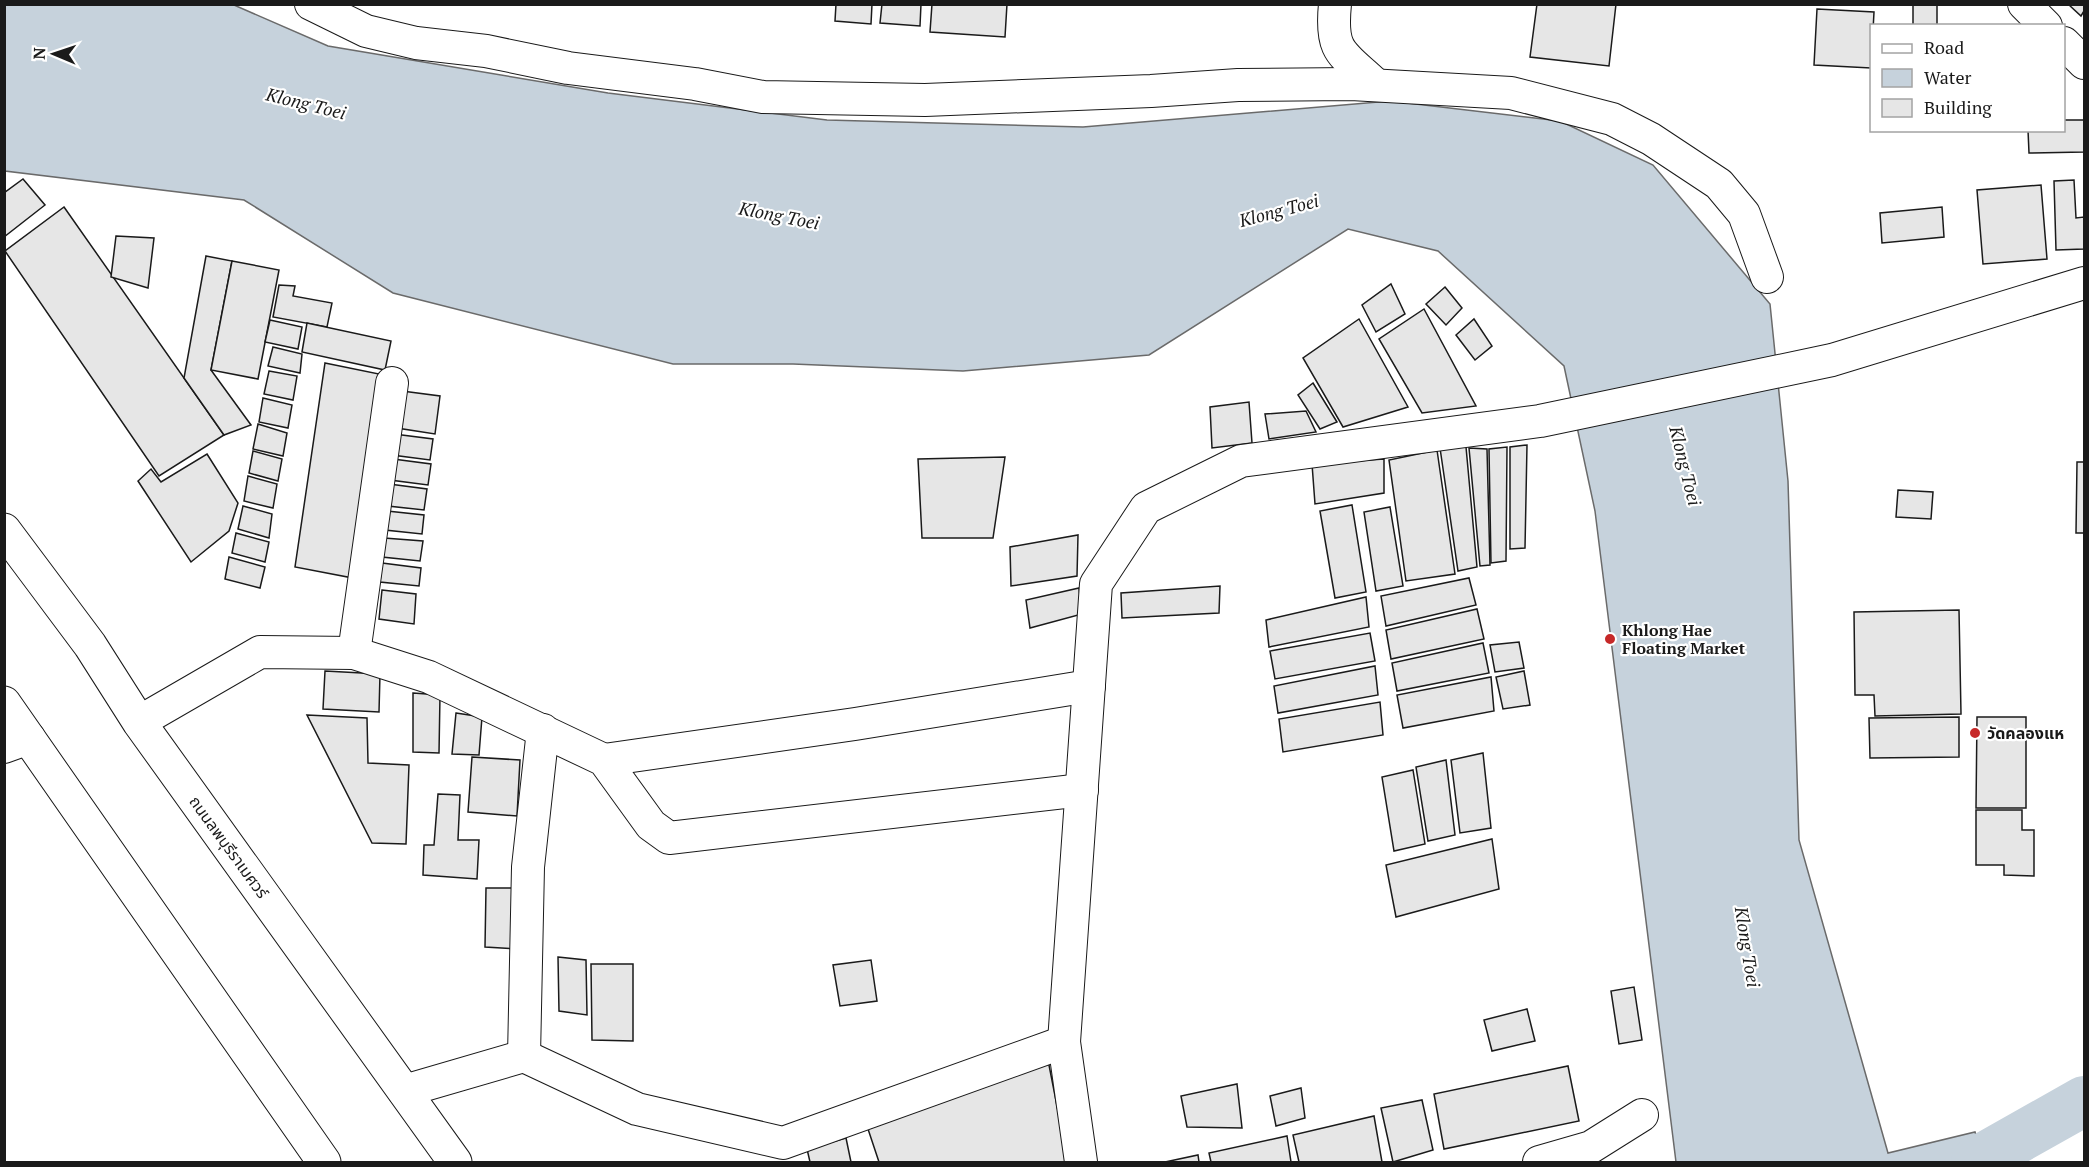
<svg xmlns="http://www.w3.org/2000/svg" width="2089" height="1167" font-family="'PT Serif','Noto Sans Thai',serif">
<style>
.water{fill:#c6d2dc;stroke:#6a6a6a;stroke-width:1.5}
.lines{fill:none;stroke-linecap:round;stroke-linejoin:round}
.river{stroke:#c6d2dc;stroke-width:50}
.building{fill:#e6e6e6;stroke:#1a1a1a;stroke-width:1.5}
.minor-casing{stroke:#1a1a1a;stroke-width:34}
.major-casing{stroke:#1a1a1a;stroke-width:35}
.minor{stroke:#fff;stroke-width:32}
.major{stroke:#fff;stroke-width:33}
.poi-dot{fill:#c62828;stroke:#fff;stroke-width:2}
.labels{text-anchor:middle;stroke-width:4.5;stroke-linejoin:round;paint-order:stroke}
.poi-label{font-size:16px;font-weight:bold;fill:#1a1a1a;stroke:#fff;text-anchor:start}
.street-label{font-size:16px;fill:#1a1a1a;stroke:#fff}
.water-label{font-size:18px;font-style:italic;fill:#1a1a1a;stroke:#fff}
</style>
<rect width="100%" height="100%" fill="#fff"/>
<!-- water -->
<path class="water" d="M 5,4 L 234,5 L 328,46 L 608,93 L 827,120 L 1083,127 L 1390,101 L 1560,121 L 1653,165 L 1770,304 L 1788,481 L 1799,840 L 1888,1153 L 1975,1132 L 1985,1162 L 1676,1162 L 1595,511 L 1564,366 L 1438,251 L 1348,229 L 1149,355 L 963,371 L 793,364 L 673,364 L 393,293 L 244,200 L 5,171 Z"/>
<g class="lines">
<!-- river -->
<path class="river" d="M 1976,1162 L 2084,1101"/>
</g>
<!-- building -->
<g class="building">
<path d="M 836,4 L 872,4 L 871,24 L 835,21 Z"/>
<path d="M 882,4 L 921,4 L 920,26 L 880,23 Z"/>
<path d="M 932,4 L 1007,4 L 1005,37 L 930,32 Z"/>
<path d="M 1537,4 L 1616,4 L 1609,66 L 1530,57 Z"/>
<rect x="1913" y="4" width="24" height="22"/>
<path d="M 2068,4 L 2084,4 L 2084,11 L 2081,16 Z"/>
<path d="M 1817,9 L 1874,12 L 1871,68 L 1814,65 Z"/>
<path d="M 2064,120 L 2084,120 L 2084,152 L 2029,153 L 2028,130 L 2064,130 Z"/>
<path d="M 23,179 L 45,205 L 4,237 L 4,193 Z"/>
<path d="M 2074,180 L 2076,218 L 2084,217 L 2084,249 L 2056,250 L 2054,181 Z"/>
<path d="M 2041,185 L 2047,259 L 1983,264 L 1977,190 Z"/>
<path d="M 64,207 L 224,435 L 159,476 L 5,251 Z"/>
<path d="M 1942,207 L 1944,237 L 1882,243 L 1880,213 Z"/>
<path d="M 116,236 L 154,238 L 148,288 L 111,277 Z"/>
<path d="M 206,256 L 232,261 L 211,370 L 251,425 L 224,435 L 184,378 Z"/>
<path d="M 232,261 L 279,270 L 258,379 L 211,370 Z"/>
<path d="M 1391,284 L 1405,314 L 1376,332 L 1362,305 Z"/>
<path d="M 279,285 L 295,286 L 293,296 L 332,303 L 327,327 L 273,317 Z"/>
<path d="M 1445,287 L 1462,308 L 1446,325 L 1426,304 Z"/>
<path d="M 1424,309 L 1476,406 L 1422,413 L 1379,339 Z"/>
<path d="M 1359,319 L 1408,407 L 1343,427 L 1303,358 Z"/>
<path d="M 1474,319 L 1492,346 L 1475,360 L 1456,335 Z"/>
<path d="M 270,320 L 302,327 L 298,349 L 265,342 Z"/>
<path d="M 307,323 L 391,341 L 385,370 L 302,352 Z"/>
<path d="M 273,347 L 302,354 L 300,373 L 268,366 Z"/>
<path d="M 325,363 L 384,375 L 353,578 L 295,567 Z"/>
<path d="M 269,371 L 297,376 L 293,400 L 264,394 Z"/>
<path d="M 1313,383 L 1337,422 L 1320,429 L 1298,395 Z"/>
<path d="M 402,391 L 440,396 L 435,434 L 397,428 Z"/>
<path d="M 263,398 L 292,405 L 288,428 L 259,422 Z"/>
<path d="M 1249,402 L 1252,443 L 1212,448 L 1210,407 Z"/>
<path d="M 1306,411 L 1316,432 L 1269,439 L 1265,414 Z"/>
<path d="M 258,424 L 287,433 L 283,456 L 253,449 Z"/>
<path d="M 394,434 L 433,439 L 430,460 L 392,455 Z"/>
<path d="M 1527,445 L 1525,548 L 1510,549 L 1510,447 Z"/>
<path d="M 1466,447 L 1477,567 L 1458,571 L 1440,448 Z"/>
<path d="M 1507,447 L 1506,561 L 1491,563 L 1489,449 Z"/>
<path d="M 1469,448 L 1487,449 L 1490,565 L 1480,566 Z"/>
<path d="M 1437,450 L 1455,574 L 1406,581 L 1389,460 Z"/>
<path d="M 253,451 L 282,459 L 278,481 L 249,473 Z"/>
<path d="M 207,454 L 238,503 L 229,531 L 191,562 L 138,481 L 151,469 L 161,482 Z"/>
<path d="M 1005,457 L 993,538 L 922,538 L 918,459 Z"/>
<path d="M 393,459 L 431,464 L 428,485 L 390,480 Z"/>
<path d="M 1384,459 L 1384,493 L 1315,504 L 1312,464 Z"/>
<path d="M 2077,462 L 2084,462 L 2084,533 L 2076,533 Z"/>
<path d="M 248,476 L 277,484 L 273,508 L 244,501 Z"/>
<path d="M 389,484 L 427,489 L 424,510 L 388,506 Z"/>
<path d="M 1898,490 L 1933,492 L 1931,519 L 1896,517 Z"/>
<path d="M 1352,505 L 1366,592 L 1335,598 L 1320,511 Z"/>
<path d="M 243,506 L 272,514 L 269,538 L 238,529 Z"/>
<path d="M 1390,507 L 1403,586 L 1376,591 L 1364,512 Z"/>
<path d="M 387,511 L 424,515 L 422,534 L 385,530 Z"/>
<path d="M 236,533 L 269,542 L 265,562 L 232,553 Z"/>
<path d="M 1078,535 L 1077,576 L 1011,586 L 1010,547 Z"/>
<path d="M 384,538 L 423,541 L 420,561 L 382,557 Z"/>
<path d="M 229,557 L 265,567 L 260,588 L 225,579 Z"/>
<path d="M 382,563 L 421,568 L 419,586 L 380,582 Z"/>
<path d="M 1469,578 L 1476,605 L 1386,626 L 1381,596 Z"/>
<path d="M 1220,586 L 1219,613 L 1122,618 L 1121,593 Z"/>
<path d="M 1079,588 L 1082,614 L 1030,628 L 1026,600 Z"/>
<path d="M 382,590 L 416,594 L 414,624 L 379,619 Z"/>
<path d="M 1366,597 L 1369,627 L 1269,647 L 1266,620 Z"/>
<path d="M 1477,609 L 1484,639 L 1391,659 L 1386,630 Z"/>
<path d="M 1959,610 L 1961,714 L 1875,716 L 1874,695 L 1855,695 L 1854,612 Z"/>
<path d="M 1370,633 L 1375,661 L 1275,679 L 1270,651 Z"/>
<path d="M 1519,642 L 1524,668 L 1495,672 L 1490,645 Z"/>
<path d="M 1483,643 L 1489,673 L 1397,691 L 1392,663 Z"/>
<path d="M 1375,666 L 1378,695 L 1278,713 L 1274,686 Z"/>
<path d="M 325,671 L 380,674 L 379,712 L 323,709 Z"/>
<path d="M 1524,671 L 1530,705 L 1503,709 L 1496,677 Z"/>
<path d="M 1491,677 L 1494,711 L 1403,728 L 1397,695 Z"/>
<path d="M 413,693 L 440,695 L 439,753 L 413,752 Z"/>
<path d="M 1380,702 L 1383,735 L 1283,752 L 1279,719 Z"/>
<path d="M 456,713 L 482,717 L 479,755 L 452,754 Z"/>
<path d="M 307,715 L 367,718 L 368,763 L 409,765 L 406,844 L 372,843 Z"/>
<path d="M 1959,717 L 1959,757 L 1870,758 L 1869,718 Z"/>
<path d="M 1977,717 L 2026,717 L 2026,808 L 1976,808 Z"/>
<path d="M 1483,753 L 1491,828 L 1460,833 L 1451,760 Z"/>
<path d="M 472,757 L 520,760 L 517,816 L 468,812 Z"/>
<path d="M 1446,760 L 1455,835 L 1428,841 L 1416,767 Z"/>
<path d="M 1413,770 L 1425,844 L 1394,851 L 1382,777 Z"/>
<path d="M 438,794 L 460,795 L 458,840 L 479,840 L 477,879 L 423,875 L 424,845 L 434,845 Z"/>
<path d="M 1976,810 L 2022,810 L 2022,830 L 2034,830 L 2034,876 L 2004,875 L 2004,865 L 1976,865 Z"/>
<path d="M 1492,839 L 1499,889 L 1396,917 L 1386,865 Z"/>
<path d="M 486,888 L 518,888 L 517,949 L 485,947 Z"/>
<path d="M 558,957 L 586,960 L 587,1015 L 559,1011 Z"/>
<path d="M 871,960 L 877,1001 L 840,1006 L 833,965 Z"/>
<path d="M 591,964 L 633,964 L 633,1041 L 592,1040 Z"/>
<path d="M 1634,987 L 1642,1040 L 1619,1044 L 1611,991 Z"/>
<path d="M 1527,1009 L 1535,1041 L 1492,1051 L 1484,1020 Z"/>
<path d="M 1048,1060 L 1068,1162 L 879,1162 L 867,1126 Z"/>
<path d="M 1568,1066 L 1579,1121 L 1444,1149 L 1434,1094 Z"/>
<path d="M 1237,1084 L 1242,1128 L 1187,1127 L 1181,1096 Z"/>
<path d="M 1301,1088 L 1305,1118 L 1276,1126 L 1270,1096 Z"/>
<path d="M 1422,1100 L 1433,1150 L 1393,1162 L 1381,1108 Z"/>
<path d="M 1374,1116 L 1382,1162 L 1299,1162 L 1293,1135 Z"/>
<path d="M 1287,1136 L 1291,1162 L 1211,1162 L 1209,1153 Z"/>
<path d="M 846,1138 L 851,1162 L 810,1162 L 807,1149 Z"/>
<path d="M 1198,1155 L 1199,1162 L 1165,1162 Z"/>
</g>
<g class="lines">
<!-- minor casing -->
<g class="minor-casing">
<g id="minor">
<path d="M 311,4 L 366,31 L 416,43 L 486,51 L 568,68 L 695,84 L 763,97 L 925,100 L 1151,91 L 1238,85 L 1351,84 L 1511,93 L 1612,119 L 1651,139 L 1719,184 L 1744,214 L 1767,277"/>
<path d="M 1335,4 C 1330,53 1342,53 1375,84"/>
<path d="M 2024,4 L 2046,26"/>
<path d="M 2064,43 L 2084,63"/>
<path d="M 354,653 L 392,383"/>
<path d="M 139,722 L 260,652 L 354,653 L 429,677 L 604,760 L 651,825 L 669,838 L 1082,790"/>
<path d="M 4,747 L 29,738"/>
<path d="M 604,760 L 855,724 L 1089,686"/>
<path d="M 524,1056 L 528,867 L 543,730"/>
<path d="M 404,1091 L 524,1056 L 637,1109 L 783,1143 L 1064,1042"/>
<path d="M 1081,1162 L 1064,1042 L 1096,584 L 1146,508 L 1241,461 L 1540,421 L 1832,360 L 2084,283"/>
<path d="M 1539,1162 L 1591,1147 L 1642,1115"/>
</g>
</g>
<!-- major casing -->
<g class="major-casing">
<g id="major">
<path d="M 4,530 L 90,645 L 139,722 L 455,1162"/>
<path d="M 4,703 L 324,1162"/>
</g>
</g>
<!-- minor -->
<use href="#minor" class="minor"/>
<!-- major -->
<use href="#major" class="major"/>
</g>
<!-- markers -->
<g class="poi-dot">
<circle cx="1610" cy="639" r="6"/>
<circle cx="1975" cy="733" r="6"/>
</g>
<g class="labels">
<!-- poi labels -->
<g class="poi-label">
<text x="1622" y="636">Khlong Hae<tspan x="1622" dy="18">Floating Market</tspan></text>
<text x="1987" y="739">วัดคลองแห</text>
</g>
<!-- street labels -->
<g class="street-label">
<text transform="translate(229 847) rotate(54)" y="6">ถนนลพบุรีราเมศวร์</text>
</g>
<!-- water labels -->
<g class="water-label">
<text transform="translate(306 104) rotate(14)" y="6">Klong Toei</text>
<text transform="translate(1279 211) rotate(-15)" y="6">Klong Toei</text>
<text transform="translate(779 216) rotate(11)" y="6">Klong Toei</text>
<text transform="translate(1685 466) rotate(76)" y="6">Klong Toei</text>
<text transform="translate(1747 947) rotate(81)" y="6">Klong Toei</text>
</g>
</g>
<!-- border -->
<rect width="2089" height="1167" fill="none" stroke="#1a1a1a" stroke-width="12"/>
<!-- legend -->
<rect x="1870" y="24" width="195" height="108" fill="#ffffff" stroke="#a3a3a3" stroke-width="1.5"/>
<rect x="1882" y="44" width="30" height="9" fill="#ffffff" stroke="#a3a3a3" stroke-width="1.5"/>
<text x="1924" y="54" font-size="18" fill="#1a1a1a">Road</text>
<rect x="1882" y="69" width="30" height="18" fill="#c6d2dc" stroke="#a3a3a3" stroke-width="1.5"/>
<text x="1924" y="84" font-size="18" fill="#1a1a1a">Water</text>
<rect x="1882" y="99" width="30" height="18" fill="#e6e6e6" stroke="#a3a3a3" stroke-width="1.5"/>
<text x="1924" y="114" font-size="18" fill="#1a1a1a">Building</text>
<!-- north arrow -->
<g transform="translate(54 54) rotate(272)" stroke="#ffffff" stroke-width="4.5" paint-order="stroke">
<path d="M0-4.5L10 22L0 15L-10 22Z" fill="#1a1a1a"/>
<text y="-9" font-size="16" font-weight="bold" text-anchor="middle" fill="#1a1a1a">N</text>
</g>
</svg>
